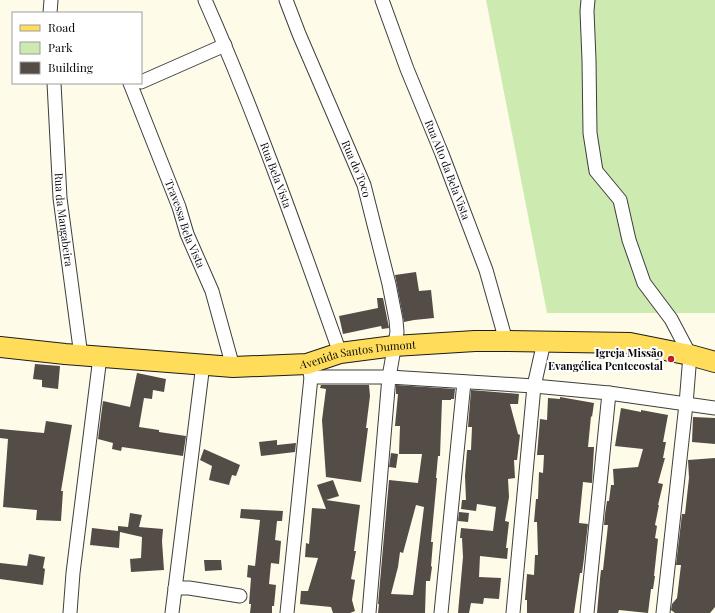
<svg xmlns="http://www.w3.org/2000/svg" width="715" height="613" font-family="'Playfair Display',serif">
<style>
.green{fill:#cdebb1}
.building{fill:#544c47;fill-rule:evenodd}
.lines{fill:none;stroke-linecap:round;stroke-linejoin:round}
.street-casing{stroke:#3e3e3e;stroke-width:15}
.primary-casing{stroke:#1c1c1c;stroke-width:22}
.street{stroke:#fff;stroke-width:13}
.primary{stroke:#ffdc59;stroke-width:20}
.poi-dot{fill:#c11d1f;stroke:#fff;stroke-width:1.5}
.labels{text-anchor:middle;stroke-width:4;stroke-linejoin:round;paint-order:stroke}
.street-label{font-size:11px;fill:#0b0b0b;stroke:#fff}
.poi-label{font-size:11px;font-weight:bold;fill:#0b0b0b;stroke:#fff;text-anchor:end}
</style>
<rect width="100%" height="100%" fill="#fffbe9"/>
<!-- green -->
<path class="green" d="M 486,0 L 715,0 L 715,313 L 547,313 Z"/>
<!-- building -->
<g class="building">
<path d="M 416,272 L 419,291 L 431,290 L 434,318 L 414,320 L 404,322 L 395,275 Z"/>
<path d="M 377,298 L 383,298 L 389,328 L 382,329 L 381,326 L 343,334 L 339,316 L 378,308 Z"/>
<path d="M 35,364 L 60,366 L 58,389 L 42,387 L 42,380 L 33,379 Z"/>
<path d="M 137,373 L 166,379 L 164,392 L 153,390 L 152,399 L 144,398 L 139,427 L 159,430 L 159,432 L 186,436 L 183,456 L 122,447 L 121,451 L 112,449 L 113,443 L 98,439 L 103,401 L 130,407 Z"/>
<path d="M 321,385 L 369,385 L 370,396 L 366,428 L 368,428 L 361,482 L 326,477 L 322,420 L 326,389 L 320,388 Z"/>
<path d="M 396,385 L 455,389 L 454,399 L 451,399 L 451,400 L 442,400 L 440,456 L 438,456 L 436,478 L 437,478 L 431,542 L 433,542 L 431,566 L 432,567 L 430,581 L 426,581 L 425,613 L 378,613 L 379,604 L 378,604 L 389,480 L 418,483 L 422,454 L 399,454 L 400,426 L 395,426 L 398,394 L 396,394 ZM 416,505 L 424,507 L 413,595 L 391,594 L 398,567 L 400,552 L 403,553 Z"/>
<path d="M 471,390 L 519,394 L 518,404 L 510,404 L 518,434 L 520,435 L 517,460 L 514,460 L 515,478 L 508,479 L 509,497 L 505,521 L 509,522 L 506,548 L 508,548 L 507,559 L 480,556 L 479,577 L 501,578 L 499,599 L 484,598 L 483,604 L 471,603 L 469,613 L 458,613 L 463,557 L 462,538 L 460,538 L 461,528 L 493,531 L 496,507 L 477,504 L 476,511 L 461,509 L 462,500 L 466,500 L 465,476 L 467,450 L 471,450 L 472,427 L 468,427 Z"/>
<path d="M 560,397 L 594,403 L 592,417 L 591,416 L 588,447 L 594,447 L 592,483 L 583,482 L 579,523 L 588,524 L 584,558 L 582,573 L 580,573 L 574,613 L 527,613 L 527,600 L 525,600 L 527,574 L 534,575 L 535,555 L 538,555 L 537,522 L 534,522 L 536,499 L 538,499 L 539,472 L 543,473 L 544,455 L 537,455 L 540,419 L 547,420 L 548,398 L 560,399 Z"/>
<path d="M 621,408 L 641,412 L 641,410 L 668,415 L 663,442 L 666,442 L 663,458 L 665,458 L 658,483 L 663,484 L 658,505 L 659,505 L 655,525 L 657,526 L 655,538 L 658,539 L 654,576 L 655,576 L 653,589 L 651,589 L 648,613 L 619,610 L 618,613 L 597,613 L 600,579 L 601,570 L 603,570 L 608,525 L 604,525 L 605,514 L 607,501 L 609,501 L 611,485 L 614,485 L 613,469 L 638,467 L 643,449 L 615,446 Z"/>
<path d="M 693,417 L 715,418 L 715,444 L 692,442 Z"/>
<path d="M 46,421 L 72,425 L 61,491 L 63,491 L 61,521 L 36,520 L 37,510 L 3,507 L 8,439 L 0,438 L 0,429 L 44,433 Z"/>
<path d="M 277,440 L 277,445 L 296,443 L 295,452 L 261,456 L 259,442 Z"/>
<path d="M 204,449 L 240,465 L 236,476 L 232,475 L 229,485 L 209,480 L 212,466 L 200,460 Z"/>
<path d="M 391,453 L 398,454 L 396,468 L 389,467 Z"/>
<path d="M 715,458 L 715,607 L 710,613 L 675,613 L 671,610 L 672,604 L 677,598 L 681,565 L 676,565 L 682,514 L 685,514 L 689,478 L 688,460 Z"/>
<path d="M 333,480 L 339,496 L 326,500 L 360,505 L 354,551 L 356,551 L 351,579 L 355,580 L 352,600 L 355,611 L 350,613 L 333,613 L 331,607 L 300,604 L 301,591 L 308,591 L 318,558 L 305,557 L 306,543 L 309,544 L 312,508 L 326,509 L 317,485 Z"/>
<path d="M 241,509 L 283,511 L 282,521 L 277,521 L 275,540 L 281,541 L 279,564 L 271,563 L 269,584 L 276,585 L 274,606 L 272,606 L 272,613 L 250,613 L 251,604 L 249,604 L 251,578 L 247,577 L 248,565 L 255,566 L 260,520 L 240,518 Z"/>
<path d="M 459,512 L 469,513 L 468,522 L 458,521 Z"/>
<path d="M 130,513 L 142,515 L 139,527 L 163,529 L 162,541 L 164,570 L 131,572 L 130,559 L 141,558 L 142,537 L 120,532 L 119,548 L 90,545 L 92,528 L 118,531 L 118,526 L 128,527 Z"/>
<path d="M 29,554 L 45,557 L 43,568 L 45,569 L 43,585 L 0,579 L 0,563 L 27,566 Z"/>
<path d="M 204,560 L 221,560 L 222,570 L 205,571 Z"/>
</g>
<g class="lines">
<!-- street casing -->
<g class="street-casing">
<g id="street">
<path id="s1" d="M 205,0 C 256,115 298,234 340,353"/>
<path id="s2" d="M 286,0 L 299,34 L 364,185 L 389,284 L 396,320 L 397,332 L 389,377 L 369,613"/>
<path id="s3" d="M 382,0 L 407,69 L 442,154 L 486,270 L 506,341"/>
<path d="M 588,0 L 587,11 L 589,60 L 590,133 L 596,171 L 620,200 L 629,240 L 644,283 L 671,319 L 690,355 L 686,404 L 663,613"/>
<path d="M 50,13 L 51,0"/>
<path d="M 141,82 L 225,45"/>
<path id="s4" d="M 54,83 L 60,198 L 81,356"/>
<path id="s5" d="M 130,83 L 179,207 L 187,234 L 212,291 L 233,367"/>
<path d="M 311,377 L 389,377 L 534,386 L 609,393 L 715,408"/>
<path d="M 175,588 L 189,588 L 240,596"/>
<path d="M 70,613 L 73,573 L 100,357"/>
<path d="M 172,613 L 203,364"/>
<path d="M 287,613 L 311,377 L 309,369"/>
<path d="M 441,613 L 464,382"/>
<path d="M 513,613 L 534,386 L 544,342"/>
<path d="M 587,613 L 609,393"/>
</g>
</g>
<!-- primary casing -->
<g class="primary-casing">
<g id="primary">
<path id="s6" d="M 0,347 L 65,354 L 233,367 L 307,364 L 340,353 L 394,346 L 475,341 L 506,341 L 630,343 L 690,355 L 715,362"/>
</g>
</g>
<!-- street -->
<use href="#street" class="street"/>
<!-- primary -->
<use href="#primary" class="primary"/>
</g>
<!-- markers -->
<circle class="poi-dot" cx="671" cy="359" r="4"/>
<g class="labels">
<!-- street labels -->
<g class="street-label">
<text dy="4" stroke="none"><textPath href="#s2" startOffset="183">Rua do Toco</textPath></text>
<text dy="4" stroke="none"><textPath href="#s3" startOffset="182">Rua Alto da Bela Vista</textPath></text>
<text dy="4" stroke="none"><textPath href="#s1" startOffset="189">Rua Bela Vista</textPath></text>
<text dy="4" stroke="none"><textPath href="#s4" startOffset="137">Rua da Mangabeira</textPath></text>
<text dy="4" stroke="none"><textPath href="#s5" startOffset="151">Travessa Bela Vista</textPath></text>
<text dy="4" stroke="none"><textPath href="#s6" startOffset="360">Avenida Santos Dumont</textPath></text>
</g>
<!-- poi labels -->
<g class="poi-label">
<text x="663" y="357">Igreja Missão<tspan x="663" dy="13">Evangélica Pentecostal</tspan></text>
</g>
</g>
<!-- legend -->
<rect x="12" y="12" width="130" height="72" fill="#ffffff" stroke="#9d9d9d"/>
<rect x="20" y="25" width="20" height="6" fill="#ffdc59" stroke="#9d9d9d"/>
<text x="48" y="32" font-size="12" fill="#0b0b0b">Road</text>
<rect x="20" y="42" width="20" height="12" fill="#cdebb1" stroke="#9d9d9d"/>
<text x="48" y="52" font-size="12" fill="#0b0b0b">Park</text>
<rect x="20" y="62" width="20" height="12" fill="#544c47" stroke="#9d9d9d"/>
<text x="48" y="72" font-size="12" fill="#0b0b0b">Building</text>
</svg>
